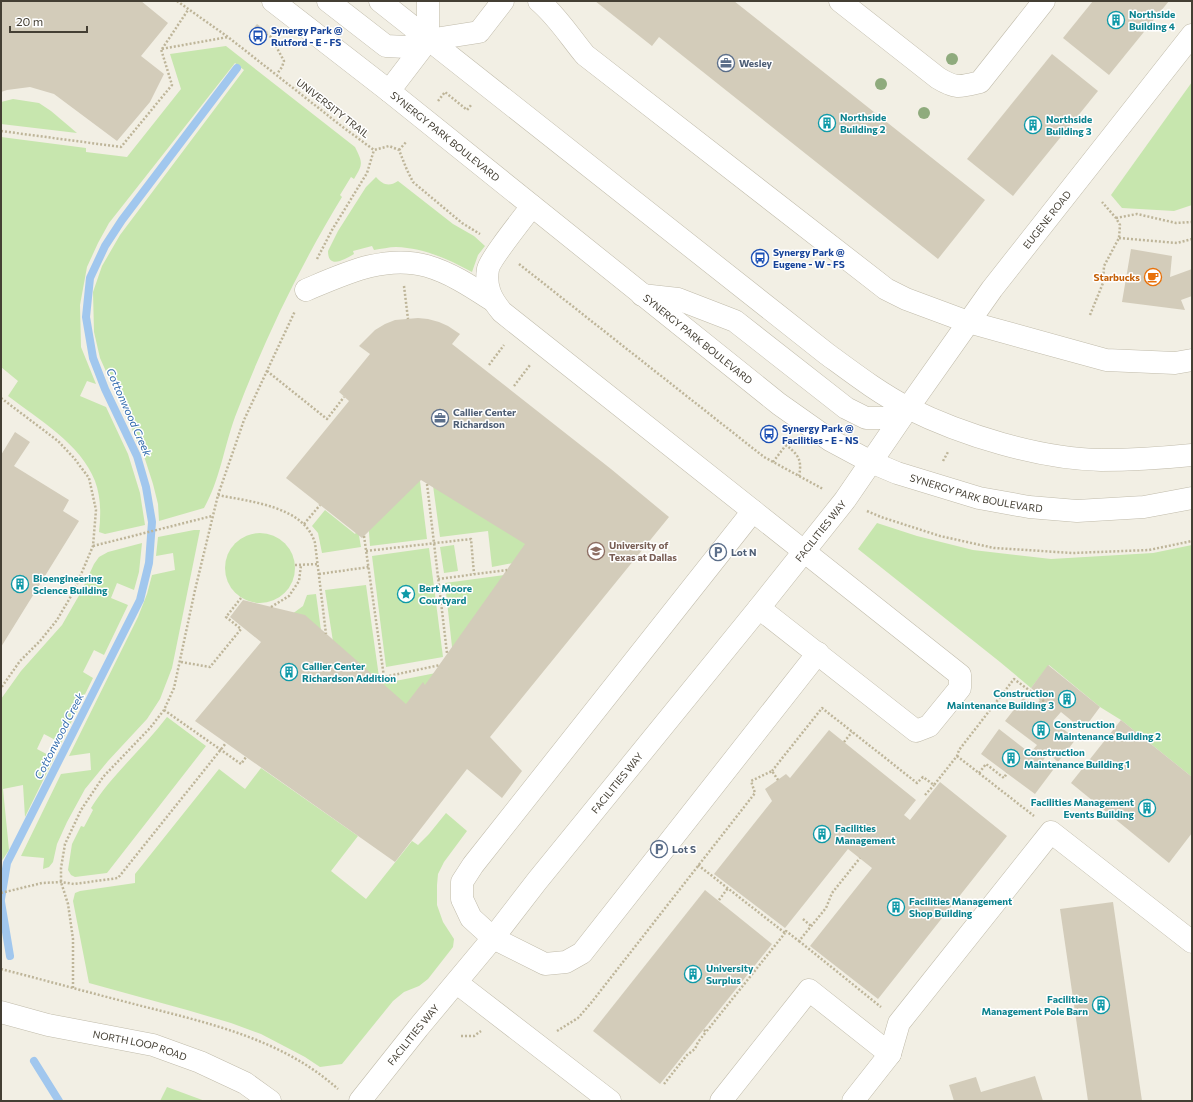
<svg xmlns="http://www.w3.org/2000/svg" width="1193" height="1102" font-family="Commissioner,sans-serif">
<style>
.green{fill:#c7e6ae}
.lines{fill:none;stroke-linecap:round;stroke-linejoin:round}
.stream{stroke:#a1c7ee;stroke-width:8}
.building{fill:#d3ccba}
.minor-casing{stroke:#c0bbaa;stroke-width:23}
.path{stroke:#beb599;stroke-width:2.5;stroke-dasharray:2 2;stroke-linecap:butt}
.minor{stroke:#fff;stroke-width:22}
.tree{fill:#8fab7d}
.labels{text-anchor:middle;stroke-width:3;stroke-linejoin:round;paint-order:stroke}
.culture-label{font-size:10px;font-weight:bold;fill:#0d838f;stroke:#fff;text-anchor:start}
.transit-label{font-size:10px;font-weight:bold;fill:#164399;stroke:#fff;text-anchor:start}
.service-label{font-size:10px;font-weight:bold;fill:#4e5e75;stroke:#fff;text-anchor:start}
.street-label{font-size:10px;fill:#443f34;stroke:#fff}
.food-label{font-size:10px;font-weight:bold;fill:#c56008;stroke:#fff;text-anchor:end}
.education-label{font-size:10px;font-weight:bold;fill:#785e54;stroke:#fff;text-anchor:start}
.water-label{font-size:11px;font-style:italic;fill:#316bad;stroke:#fff}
</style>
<rect width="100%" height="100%" fill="#f2efe4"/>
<!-- green -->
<g class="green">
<path d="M 226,46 L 355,147 C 363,163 363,164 354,179 L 351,177 L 340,195 L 342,197 C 300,266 264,340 235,417 C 224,447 220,480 204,508 L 159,521 L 158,504 L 153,484 L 144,456 L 100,358 L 94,332 L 93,292 L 102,266 L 120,235 L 244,70 L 235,63 L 109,223 L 98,243 L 87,267 L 80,305 L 81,347 L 96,384 L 87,381 L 80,396 L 106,407 L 128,454 L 140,493 L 145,525 L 105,534 L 99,532 C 101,515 101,497 95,481 C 81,444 38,419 8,396 L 18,381 L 1,367 L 1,137 L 86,148 L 86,152 L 127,157 L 181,89 L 170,54 Z"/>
<path d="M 1192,82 L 1192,205 L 1174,211 L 1122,208 L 1111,195 Z"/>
<path d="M 13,99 L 39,103 L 51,111 L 77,133 L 1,124 L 1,102 Z"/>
<path d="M 376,177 C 383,185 389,187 398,181 L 453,224 L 474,236 L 485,246 L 478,255 L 472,272 C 448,259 424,248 396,247 C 389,247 381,249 374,250 L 372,246 L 353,251 L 354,254 C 345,259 328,270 328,251 L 338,231 L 366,187 Z"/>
<path d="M 417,456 L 427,539 L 370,546 L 368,519 Z"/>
<path d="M 429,456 L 542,544 L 529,560 L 492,567 L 488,531 L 440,537 Z"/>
<path d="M 325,510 L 355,534 L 358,530 L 361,547 L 322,553 L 318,533 L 312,526 Z"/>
<path d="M 877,523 L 917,536 L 973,550 L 1051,559 L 1153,553 L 1192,545 L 1192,777 L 1121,720 L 1100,707 L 1049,665 L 1031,688 L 1000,662 L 858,549 Z"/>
<path d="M 194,530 L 200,530 L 172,668 L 160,699 L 147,719 L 108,761 L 85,789 L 67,822 L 57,844 L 53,862 L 49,867 L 43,869 L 44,858 L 21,856 L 61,774 L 91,770 L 90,753 L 69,756 L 138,617 L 147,594 L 152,575 L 175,570 L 173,553 L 156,556 L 158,537 Z"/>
<circle cx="260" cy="568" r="35"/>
<path d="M 142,543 L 139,572 L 134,590 L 117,583 L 111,598 L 128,605 L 104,655 L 94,650 L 83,672 L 93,678 L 61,743 L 44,734 L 37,749 L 54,758 L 25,817 L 23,785 L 3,789 L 9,850 L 1,862 L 1,699 L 21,671 L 62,625 L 81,592 L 94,564 L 99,557 L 108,552 Z"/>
<path d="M 454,545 L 458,571 L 444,573 L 440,547 Z"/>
<path d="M 429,548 L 443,657 L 386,667 L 372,556 Z"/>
<path d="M 520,573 L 453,656 L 445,583 Z"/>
<path d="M 366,585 L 380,684 L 441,672 L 406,716 L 336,661 L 325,590 Z"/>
<path d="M 316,594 L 324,652 L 284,620 L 303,606 L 307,595 Z"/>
<path d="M 167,717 L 206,746 L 107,873 L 75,877 L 71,875 L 68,870 L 72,844 L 81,826 L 84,827 L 93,810 L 91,808 C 112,774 143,749 167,717 Z"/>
<path d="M 261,768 L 358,836 L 331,871 L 366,899 L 412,841 L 418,845 L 429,834 L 446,813 L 467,831 L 444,862 L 438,874 L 437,885 L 437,905 L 443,922 L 454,939 L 453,947 L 428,979 L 419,986 L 404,992 L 393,1001 L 342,1064 L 320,1067 L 305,1057 L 261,1034 L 231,1023 L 187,1010 L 89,983 L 73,901 L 75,893 L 80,891 L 135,883 L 135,874 L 219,769 L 245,789 Z"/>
<path d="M 167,1087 L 205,1101 L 160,1101 Z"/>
</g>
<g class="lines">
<!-- stream -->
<g class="stream">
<path d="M 1,899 L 7,863 L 140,600 L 149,563 L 152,522 L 146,487 L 137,456 L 105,389 L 93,358 L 86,317 L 90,278 L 105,246 L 122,220 L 237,68"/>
<path d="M 1,902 L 10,956"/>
<path d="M 34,1061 L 59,1101"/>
</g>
</g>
<!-- building -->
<g class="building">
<path d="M 1,1 L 141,1 L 168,23 L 141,56 L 164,74 L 150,102 L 117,141 L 54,94 L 30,87 L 7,90 L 1,92 Z"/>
<path d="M 595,1 L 734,1 L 985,200 L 938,259 L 659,37 L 652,46 Z"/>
<path d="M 1093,1 L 1169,1 L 1109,75 L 1063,38 Z"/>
<path d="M 257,24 L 268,32 L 261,40 L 250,32 Z"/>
<path d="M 1052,54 L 1098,91 L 1013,196 L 967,159 Z"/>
<path d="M 1131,249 L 1172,256 L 1170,277 L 1192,269 L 1192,296 L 1181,300 L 1185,310 L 1122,302 Z"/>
<path d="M 418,318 L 428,319 L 439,322 L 448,326 L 460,334 L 452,344 L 611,469 L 669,517 L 490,737 L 522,771 L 502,798 L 467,769 L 395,862 L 195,721 L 261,642 L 230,617 L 243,600 L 305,615 L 406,704 L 423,682 L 425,685 L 525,544 L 421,480 L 362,538 L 286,478 L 349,401 L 339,392 L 370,354 L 359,346 L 375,330 L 385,324 L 395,320 Z"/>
<path d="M 15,432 L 30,442 L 14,466 L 69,500 L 63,511 L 79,521 L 1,647 L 1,455 Z"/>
<path d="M 1048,665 L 1100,707 L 1083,730 L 1061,712 L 1053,721 L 1076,739 L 1058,762 L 1048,753 L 1042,762 L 1053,770 L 1035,794 L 981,754 L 999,729 L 1030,753 L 1037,745 L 1005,721 L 1023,698 L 1035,707 L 1042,697 L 1031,688 Z"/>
<path d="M 1121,720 L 1192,777 L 1192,833 L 1169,863 L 1071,783 Z"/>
<path d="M 829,730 L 916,800 L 904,815 L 910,820 L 940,782 L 1007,836 L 878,999 L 810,946 L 872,868 L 848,849 L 785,928 L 714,874 L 772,801 L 765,789 L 786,774 L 790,778 Z"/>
<path d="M 705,890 L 772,944 L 660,1084 L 593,1031 Z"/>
<path d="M 1113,902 L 1142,1101 L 1088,1101 L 1060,909 Z"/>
<path d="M 1035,1076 L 1043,1101 L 954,1101 L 949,1085 L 976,1077 L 981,1092 Z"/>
</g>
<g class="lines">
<!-- minor casing -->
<g class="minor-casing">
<g id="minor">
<path id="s1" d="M 273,1 L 389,91 L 779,404 L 830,440 L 871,462 L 897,473 L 979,498 L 1029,507 L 1077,511 L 1144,507 L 1192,498"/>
<path d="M 328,1 L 386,46 L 406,47 L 428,40 L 479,32 L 503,1"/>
<path d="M 380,1 L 827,354 C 853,373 879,393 908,408 C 962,435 1040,459 1101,460 C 1131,460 1162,458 1192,455"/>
<path d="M 539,1 C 557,16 570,37 585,55 L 886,289 L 906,299 L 968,322 L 1106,360 L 1175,363 L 1192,360"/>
<path d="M 840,1 L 938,78 C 956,89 960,87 980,82 L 1044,1"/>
<path d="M 389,91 L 428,40 L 428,1"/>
<path d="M 532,206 C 524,217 490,259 488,269 C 485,287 491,299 502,312 L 960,675 L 960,688 L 929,726 L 916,731 L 759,608"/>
<path d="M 306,290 C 344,274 385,254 427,266 C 451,273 472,287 492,300"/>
<path d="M 642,295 L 678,299 L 735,321 L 846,408 L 866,418 L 888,418 L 908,408"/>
<path d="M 753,511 L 473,865 L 462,882 L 462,899 L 471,918 L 493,938 L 545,964 L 566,962 L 582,953 L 818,653"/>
<path d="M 457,983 L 610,1101"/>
<path id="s2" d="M 1,1012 L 48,1025 L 153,1045 L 200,1062 L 245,1083 L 270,1101"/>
<path id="s3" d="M 360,1101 L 418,1028 L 493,938 L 537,881 L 759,608 L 845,500 L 908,408 L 992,289 L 1192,35"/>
<path d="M 721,1101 L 809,990 L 890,1054"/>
<path d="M 853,1101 L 890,1054 L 899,1023 L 1051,832 L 1192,942"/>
</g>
</g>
<!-- path -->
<g class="path">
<path d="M 177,1 L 228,37 L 344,128 L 374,150 L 389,146 L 399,150 L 407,170 L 413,182 L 462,223 L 480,234"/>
<path d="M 266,34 L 271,37 L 284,61 L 282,67 L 277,74"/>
<path d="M 162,49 L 188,10"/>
<path d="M 438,101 L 445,92 L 467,110 L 472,104"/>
<path d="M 1,131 L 121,147 L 172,85 L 161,49 L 228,37"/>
<path d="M 399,150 L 407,141"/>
<path d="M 1116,218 L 1137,214 L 1176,223 L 1192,222"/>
<path d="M 1119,238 L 1177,243 L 1192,239"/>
<path d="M 317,259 L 332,230 L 367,173 L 374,150"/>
<path d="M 519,264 L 764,457 L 823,489"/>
<path d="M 404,286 L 408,319"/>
<path d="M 1090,315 L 1103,283 L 1104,266 L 1119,238 L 1120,225 L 1116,218 L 1102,202"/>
<path d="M 489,365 L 504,345"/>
<path d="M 267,371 L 327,419 L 344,397"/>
<path d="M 514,386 L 530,365"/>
<path d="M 1,398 L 58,441 L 74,458 L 89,478 L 96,510 L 93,546 L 74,591 L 57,620 L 40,641 L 20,661 L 1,688"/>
<path d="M 782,442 C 796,453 803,457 799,476"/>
<path d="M 943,461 L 948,452"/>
<path d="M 773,462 L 786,445"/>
<path d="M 427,484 L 447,653"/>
<path d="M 218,495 C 251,502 304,506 315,543 L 326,634"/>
<path d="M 867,511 L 881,517 L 940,536 L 994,548 L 1073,553 L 1149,550 L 1192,541"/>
<path d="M 304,524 L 320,505"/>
<path d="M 364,536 L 384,677 L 440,665"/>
<path d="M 93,546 L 212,516"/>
<path d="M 366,551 L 471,539 L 474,574"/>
<path d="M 295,565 L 318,564"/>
<path d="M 319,574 L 369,567"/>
<path d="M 438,579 L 507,570"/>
<path d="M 271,607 L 289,596 L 299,581 L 301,565"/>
<path d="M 181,662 L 210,667 L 241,629 L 226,617 L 241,598"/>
<path d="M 164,710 L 241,764 L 246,757"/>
<path d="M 844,742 L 852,732"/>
<path d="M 957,756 L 1034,816"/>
<path d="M 772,771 L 822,708 L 917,783 L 923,777 L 934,785 L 957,756 L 959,750 L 1014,679 L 1045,702"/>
<path d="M 979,773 L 986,764 L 1004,778 L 1007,773"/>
<path d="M 925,795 L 934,785"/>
<path d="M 698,865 L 785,933 L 786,931 L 799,941 L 826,908 L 832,893 L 860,858"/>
<path d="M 1,893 L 42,883 L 61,882 L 74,884 L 118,878 L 226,743"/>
<path d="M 719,900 L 728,888"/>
<path d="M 803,919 L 811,926"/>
<path d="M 799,941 L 881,1007"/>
<path d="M 1,969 C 44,980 87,992 130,1003 C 203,1022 280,1037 338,1089"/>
<path d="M 73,988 L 73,939 L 68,904 L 61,882 L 61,868 L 65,844 L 81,810 L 103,777 L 150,728 L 164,710 L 174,688 L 195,590 L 218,495 L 244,420 L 295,311"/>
<path d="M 704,1030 L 706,1032 L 785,933"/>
<path d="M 557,1031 L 578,1018 L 591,1003 L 755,793 L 751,781 L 772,771 L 778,780"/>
<path d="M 461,1036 L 474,1036 L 481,1031"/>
<path d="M 664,1084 L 687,1055 L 695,1049 L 698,1042 L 706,1032"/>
</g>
<!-- minor -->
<use href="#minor" class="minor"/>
</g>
<!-- trees -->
<g class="tree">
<circle cx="952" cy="59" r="6"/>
<circle cx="881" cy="84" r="6"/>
<circle cx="924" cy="113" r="6"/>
</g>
<!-- icons -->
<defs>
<g id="building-ring" transform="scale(0.9)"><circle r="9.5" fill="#fff" stroke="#0f9aa8" stroke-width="1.5"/><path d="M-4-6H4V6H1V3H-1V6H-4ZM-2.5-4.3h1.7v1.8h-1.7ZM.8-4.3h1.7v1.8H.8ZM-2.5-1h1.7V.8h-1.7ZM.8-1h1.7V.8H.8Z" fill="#0f9aa8"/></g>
<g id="bus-ring" transform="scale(0.9)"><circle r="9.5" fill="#fff" stroke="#1a4fb4" stroke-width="1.5"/><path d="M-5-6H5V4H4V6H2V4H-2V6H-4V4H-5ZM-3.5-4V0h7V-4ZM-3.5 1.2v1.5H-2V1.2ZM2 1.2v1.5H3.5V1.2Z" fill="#1a4fb4"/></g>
<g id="office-ring" transform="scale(0.9)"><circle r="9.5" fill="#fff" stroke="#5c6f8a" stroke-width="1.5"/><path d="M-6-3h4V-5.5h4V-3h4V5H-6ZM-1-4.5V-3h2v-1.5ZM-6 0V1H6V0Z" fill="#5c6f8a"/></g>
<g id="cafe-ring" transform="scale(0.9)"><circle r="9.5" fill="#fff" stroke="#e8710a" stroke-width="1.5"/><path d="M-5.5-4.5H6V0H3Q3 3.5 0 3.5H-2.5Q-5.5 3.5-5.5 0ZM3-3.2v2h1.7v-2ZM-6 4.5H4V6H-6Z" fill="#e8710a"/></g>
<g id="university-ring" transform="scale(0.9)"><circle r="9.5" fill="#fff" stroke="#8d6e63" stroke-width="1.5"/><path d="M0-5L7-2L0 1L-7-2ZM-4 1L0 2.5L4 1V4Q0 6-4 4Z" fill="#8d6e63"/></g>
<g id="parking-ring" transform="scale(0.9)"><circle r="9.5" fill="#fff" stroke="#5c6f8a" stroke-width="1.5"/><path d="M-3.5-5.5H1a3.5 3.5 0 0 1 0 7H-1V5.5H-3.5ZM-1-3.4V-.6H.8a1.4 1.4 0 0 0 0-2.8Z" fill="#5c6f8a"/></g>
<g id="sight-ring" transform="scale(0.9)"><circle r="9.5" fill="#fff" stroke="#0f9aa8" stroke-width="1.5"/><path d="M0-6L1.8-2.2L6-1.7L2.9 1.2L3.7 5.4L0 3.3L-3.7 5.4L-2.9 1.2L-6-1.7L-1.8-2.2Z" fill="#0f9aa8"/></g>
</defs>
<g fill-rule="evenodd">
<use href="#building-ring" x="1116" y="20"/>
<use href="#bus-ring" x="258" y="36"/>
<use href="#office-ring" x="726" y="63"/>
<use href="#building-ring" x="827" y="123"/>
<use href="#building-ring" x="1033" y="125"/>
<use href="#bus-ring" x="760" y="258"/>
<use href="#cafe-ring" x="1153" y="277"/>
<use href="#office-ring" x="440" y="418"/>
<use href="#bus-ring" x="769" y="434"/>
<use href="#university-ring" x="596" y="551"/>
<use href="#parking-ring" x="718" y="552"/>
<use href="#building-ring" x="20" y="584"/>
<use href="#sight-ring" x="406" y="594"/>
<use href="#building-ring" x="289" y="672"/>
<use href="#building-ring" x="1067" y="699"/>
<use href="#building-ring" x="1041" y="730"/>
<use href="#building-ring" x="1011" y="758"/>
<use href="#building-ring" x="1147" y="808"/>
<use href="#building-ring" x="822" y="834"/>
<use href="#parking-ring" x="659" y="849"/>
<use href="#building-ring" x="896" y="907"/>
<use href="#building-ring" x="693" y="974"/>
<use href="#building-ring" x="1101" y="1005"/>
</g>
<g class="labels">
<!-- culture labels -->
<g class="culture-label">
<text x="1129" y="18">Northside<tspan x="1129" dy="12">Building 4</tspan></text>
<text x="840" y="121">Northside<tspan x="840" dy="12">Building 2</tspan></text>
<text x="1046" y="123">Northside<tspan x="1046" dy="12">Building 3</tspan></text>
<text x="33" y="582">Bioengineering<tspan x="33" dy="12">Science Building</tspan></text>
<text x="419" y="592">Bert Moore<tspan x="419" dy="12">Courtyard</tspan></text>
<text x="302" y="670">Callier Center<tspan x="302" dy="12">Richardson Addition</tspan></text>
<text x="1054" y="697" text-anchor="end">Construction<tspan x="1054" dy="12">Maintenance Building 3</tspan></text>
<text x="1054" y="728">Construction<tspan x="1054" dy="12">Maintenance Building 2</tspan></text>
<text x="1024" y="756">Construction<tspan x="1024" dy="12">Maintenance Building 1</tspan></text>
<text x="1134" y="806" text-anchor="end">Facilities Management<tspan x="1134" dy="12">Events Building</tspan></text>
<text x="835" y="832">Facilities<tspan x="835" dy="12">Management</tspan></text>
<text x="909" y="905">Facilities Management<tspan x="909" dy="12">Shop Building</tspan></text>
<text x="706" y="972">University<tspan x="706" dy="12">Surplus</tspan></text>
<text x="1088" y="1003" text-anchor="end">Facilities<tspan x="1088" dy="12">Management Pole Barn</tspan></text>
</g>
<!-- transit labels -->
<g class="transit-label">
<text x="271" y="34">Synergy Park @<tspan x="271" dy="12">Rutford - E - FS</tspan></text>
<text x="773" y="256">Synergy Park @<tspan x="773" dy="12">Eugene - W - FS</tspan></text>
<text x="782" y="432">Synergy Park @<tspan x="782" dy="12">Facilities - E - NS</tspan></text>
</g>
<!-- service labels -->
<g class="service-label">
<text x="739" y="67">Wesley</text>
<text x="453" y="416">Callier Center<tspan x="453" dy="12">Richardson</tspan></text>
<text x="731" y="556">Lot N</text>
<text x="672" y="853">Lot S</text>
</g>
<!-- street labels -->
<g class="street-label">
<text transform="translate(333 108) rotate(38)" y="4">UNIVERSITY TRAIL</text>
<text dy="4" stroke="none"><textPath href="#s1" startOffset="219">SYNERGY PARK BOULEVARD</textPath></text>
<text dy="4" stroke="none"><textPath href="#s3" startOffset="1118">EUGENE ROAD</textPath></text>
<text dy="4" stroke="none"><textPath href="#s1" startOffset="543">SYNERGY PARK BOULEVARD</textPath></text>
<text dy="4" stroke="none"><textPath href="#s1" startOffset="866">SYNERGY PARK BOULEVARD</textPath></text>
<text dy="4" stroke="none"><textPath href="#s3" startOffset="733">FACILITIES WAY</textPath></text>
<text dy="4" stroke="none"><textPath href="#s3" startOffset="409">FACILITIES WAY</textPath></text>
<text dy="4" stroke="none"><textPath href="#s3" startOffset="85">FACILITIES WAY</textPath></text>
<text dy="4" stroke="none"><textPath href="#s2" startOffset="143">NORTH LOOP ROAD</textPath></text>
</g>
<!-- food labels -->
<g class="food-label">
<text x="1140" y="281">Starbucks</text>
</g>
<!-- education labels -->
<g class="education-label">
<text x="609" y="549">University of<tspan x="609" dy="12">Texas at Dallas</tspan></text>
</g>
<!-- water labels -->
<g class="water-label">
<text transform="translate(129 412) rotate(66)" y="4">Cottonwood Creek</text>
<text transform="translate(59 736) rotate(-63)" y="4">Cottonwood Creek</text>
</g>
</g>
<!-- border -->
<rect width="1193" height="1102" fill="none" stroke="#443f34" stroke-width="4"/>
<!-- scale -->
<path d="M10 26v6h77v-6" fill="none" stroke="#443f34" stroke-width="2"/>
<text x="16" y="26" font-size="12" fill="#443f34" stroke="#ffffff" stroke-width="3" paint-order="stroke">20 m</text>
</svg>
